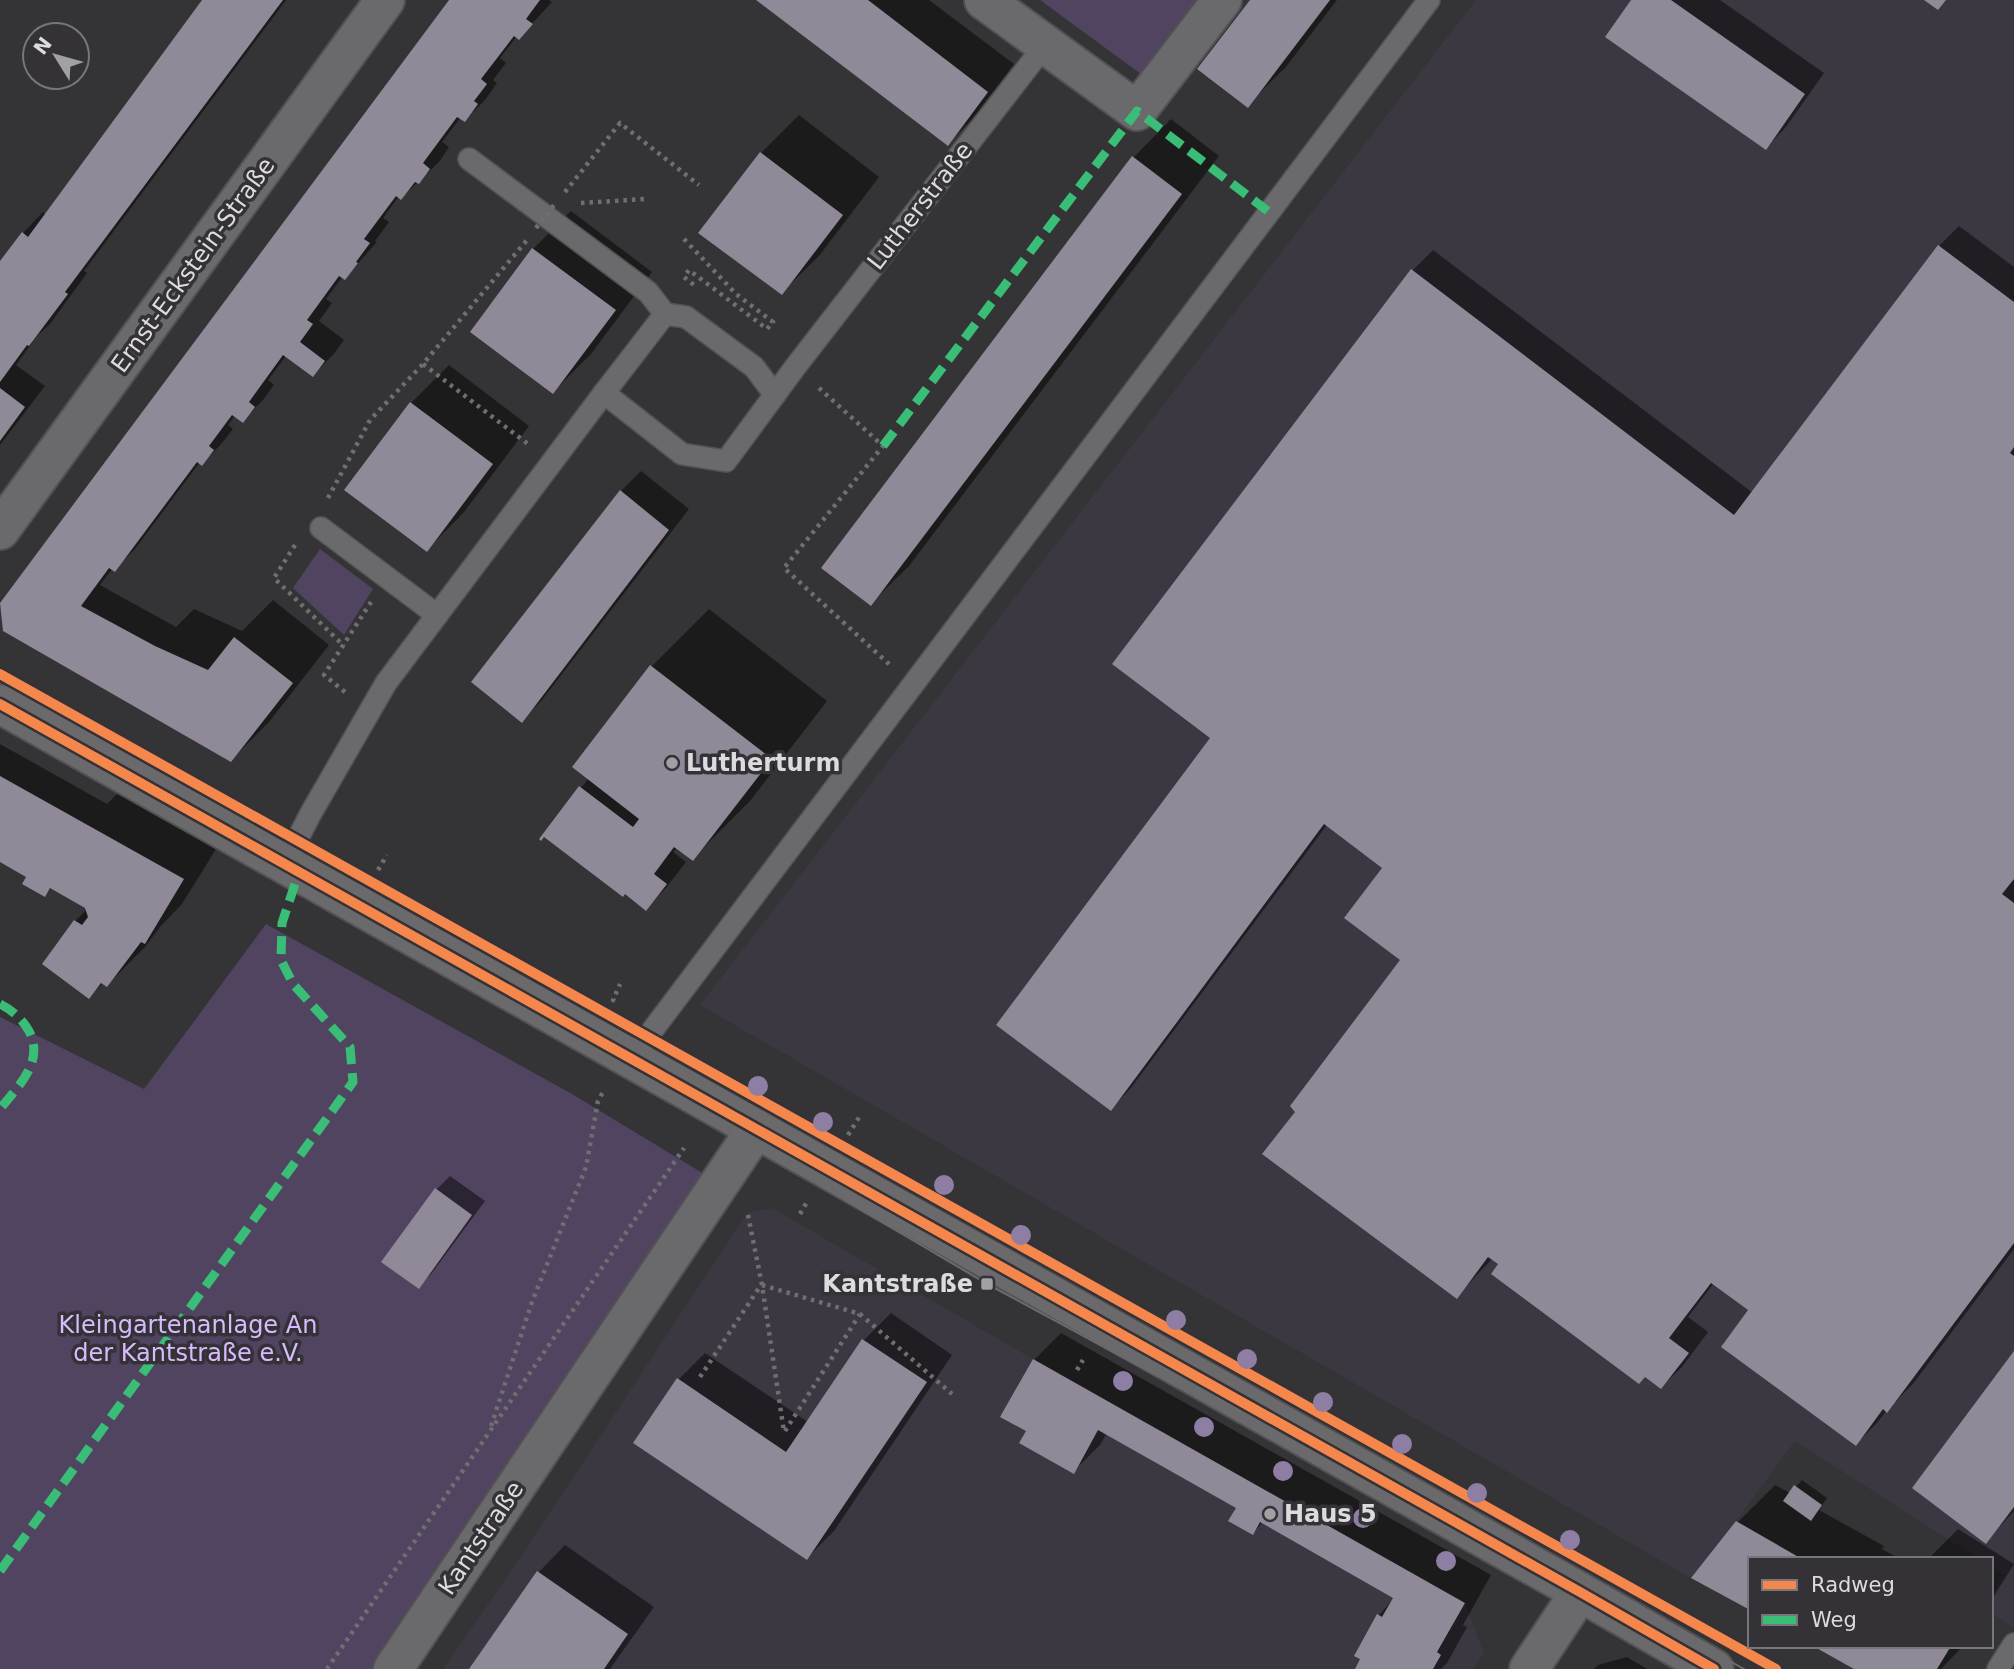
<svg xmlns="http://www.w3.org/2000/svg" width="2014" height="1669" font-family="'DejaVu Sans',sans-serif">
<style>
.built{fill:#3c3842}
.green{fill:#514460}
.shadow{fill:#0007}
.building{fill:#908a98}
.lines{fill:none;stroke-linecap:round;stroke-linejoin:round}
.service-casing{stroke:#525154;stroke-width:24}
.minor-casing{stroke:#525154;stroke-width:42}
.tertiary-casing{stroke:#525154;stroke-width:42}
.path{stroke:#6f6e70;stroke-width:4.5;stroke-dasharray:3.5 5;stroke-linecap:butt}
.service{stroke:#6a696b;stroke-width:21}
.minor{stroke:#6a696b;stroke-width:38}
.tertiary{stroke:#6a696b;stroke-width:38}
.tram{stroke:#6a6a6c;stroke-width:2}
.path-bridge{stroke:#6f6e70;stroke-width:4.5;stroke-dasharray:3.5 5;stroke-linecap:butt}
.quiet{stroke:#3abd76;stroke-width:9;stroke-dasharray:18 9;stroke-linecap:butt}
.cycleway-casing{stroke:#343237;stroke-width:15}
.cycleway{stroke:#f5874c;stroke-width:10}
.tree{fill:#8e7ea3}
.poi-dot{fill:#a1a0a3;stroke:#343237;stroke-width:2.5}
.labels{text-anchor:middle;stroke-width:7;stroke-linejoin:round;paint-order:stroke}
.street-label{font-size:24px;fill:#dcdbde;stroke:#343237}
.poi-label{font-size:24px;font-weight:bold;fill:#dcdbde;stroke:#343237;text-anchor:start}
.park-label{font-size:24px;fill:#d7bbfc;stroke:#343237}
</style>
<rect width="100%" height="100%" fill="#343336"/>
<!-- built -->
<g class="built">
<path d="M 1476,0 L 2014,0 L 2014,1628 L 1991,1613 L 1991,1597 L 2003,1575 L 1991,1567 L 1991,1559 L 1979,1559 L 1795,1441 L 1736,1521 L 1691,1578 L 700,1005 Z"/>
<path d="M 772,1208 L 1033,1359 L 1465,1603 L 1484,1653 L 1473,1669 L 443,1669 L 520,1558 L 747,1213 Z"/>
</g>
<!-- green -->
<g class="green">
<path d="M 1040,0 L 1209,0 L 1149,80 Z"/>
<path d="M 320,549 L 373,589 L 344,635 L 293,588 Z"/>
<path d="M 266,924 L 572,1094 L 709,1177 L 372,1669 L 0,1669 L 0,1017 L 144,1089 Z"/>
</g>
<!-- shadow -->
<g class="shadow">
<path d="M 204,0 L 286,0 L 84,271 L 87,273 L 50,324 L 37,336 L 16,365 L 45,386 L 0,445 L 0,264 L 23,233 L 43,212 L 46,215 Z"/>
<path d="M 450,0 L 549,0 L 552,2 L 519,38 L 517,36 L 500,58 L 506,63 L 493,80 L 497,83 L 485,100 L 465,120 L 461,117 L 442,142 L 449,147 L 439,162 L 401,198 L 399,196 L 383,218 L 389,222 L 375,241 L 377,242 L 345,278 L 343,276 L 326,299 L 332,303 L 319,321 L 344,340 L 333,355 L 313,375 L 286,356 L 268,380 L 274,385 L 263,400 L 243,420 L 235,415 L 228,425 L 233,429 L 222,443 L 202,464 L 200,462 L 135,549 L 114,570 L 113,568 L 100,585 L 176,627 L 194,609 L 242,631 L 273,600 L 329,645 L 269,722 L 231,760 L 5,629 L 0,606 Z"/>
<path d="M 759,0 L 929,0 L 1014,64 L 974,117 L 948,144 Z"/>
<path d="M 1252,0 L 1337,0 L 1285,68 L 1247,105 Z"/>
<path d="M 1633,0 L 1720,0 L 1824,73 L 1786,127 L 1766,148 Z"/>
<path d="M 799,115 L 879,177 L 819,256 L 781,293 L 761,153 Z"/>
<path d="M 1171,119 L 1219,156 L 909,566 L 871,603 L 823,567 L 1134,157 Z"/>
<path d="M 571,211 L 652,272 L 591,354 L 553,392 L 472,331 L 533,249 Z"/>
<path d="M 1959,226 L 2014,267 L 2014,1249 L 1913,1384 L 1887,1410 L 1877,1423 L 1856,1444 L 1750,1310 L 1714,1283 L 1688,1317 L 1708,1332 L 1682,1367 L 1661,1387 L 1493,1258 L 1456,1297 L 1296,1113 L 1402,959 L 1385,868 L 1327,825 L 1131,1088 L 1111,1109 L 1213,738 L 1412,271 L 1433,250 L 1753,493 L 1939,246 Z"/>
<path d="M 449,365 L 529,426 L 464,512 L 427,550 L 347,490 L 411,403 Z"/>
<path d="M 641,471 L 689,509 L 542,700 L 522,720 L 621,491 Z"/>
<path d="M 709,609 L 827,701 L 750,801 L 693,858 L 678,847 L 673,852 L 686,862 L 666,888 L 646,908 L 544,834 L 589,778 L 574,766 L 652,666 Z"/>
<path d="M 0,744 L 107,804 L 124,787 L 221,841 L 182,904 L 160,927 L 145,947 L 107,985 L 104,982 L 89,997 L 44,963 L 75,921 L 87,909 L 52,887 L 44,895 L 29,876 L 0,860 Z"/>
<path d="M 450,1176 L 485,1201 L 432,1273 L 419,1286 L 436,1190 Z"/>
<path d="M 891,1313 L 952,1355 L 834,1531 L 807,1558 L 678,1380 L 705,1353 L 808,1422 L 864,1340 Z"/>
<path d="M 1061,1333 L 1491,1575 L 1463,1625 L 1467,1627 L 1447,1663 L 1441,1669 L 1357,1669 L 1379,1615 L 1395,1597 L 1263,1522 L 1253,1533 L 1238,1507 L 1107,1433 L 1100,1445 L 1073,1472 L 1029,1430 L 1034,1360 Z"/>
<path d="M 2014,1354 L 2014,1511 L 1986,1541 Z"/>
<path d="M 1802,1480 L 1827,1498 L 1819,1510 L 1884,1546 L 1882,1549 L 1900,1559 L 1750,1559 L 1737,1523 L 1775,1485 L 1790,1493 Z"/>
<path d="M 1958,1529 L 2014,1564 L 1991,1601 L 1991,1559 L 1928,1559 Z"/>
<path d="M 565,1545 L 654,1607 L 610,1669 L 471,1669 L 539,1572 Z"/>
<path d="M 1817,1646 L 1963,1646 L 1941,1669 L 1858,1669 Z"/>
<path d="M 1627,1657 L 1647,1669 L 1594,1669 L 1598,1665 Z"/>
</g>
<!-- building -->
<g class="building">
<path d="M 202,0 L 283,0 L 65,292 L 68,294 L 29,346 L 27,345 L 0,382 L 0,261 L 22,232 L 28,237 Z"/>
<path d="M 449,0 L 540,0 L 526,19 L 533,24 L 519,40 L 514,36 L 481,79 L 487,84 L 474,101 L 478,104 L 465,122 L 457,117 L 423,163 L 430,169 L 419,184 L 415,182 L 401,200 L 396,196 L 364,239 L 370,243 L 356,262 L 358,263 L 345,280 L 339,276 L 307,320 L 313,324 L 300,342 L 325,361 L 313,377 L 283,355 L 249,402 L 255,407 L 243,423 L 232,415 L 209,446 L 214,450 L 202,466 L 197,462 L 115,572 L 109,568 L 81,606 L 155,646 L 208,670 L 234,637 L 293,683 L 231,762 L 3,631 L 0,603 Z"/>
<path d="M 756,0 L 868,0 L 988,92 L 948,146 Z"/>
<path d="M 1250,0 L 1330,0 L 1248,108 L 1197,69 Z"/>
<path d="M 1631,0 L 1671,0 L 1805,94 L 1766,150 L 1605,37 Z"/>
<path d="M 1924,0 L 1946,0 L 1938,10 Z"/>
<path d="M 760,152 L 843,215 L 782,295 L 698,233 Z"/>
<path d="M 1132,156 L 1182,194 L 871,606 L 821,568 Z"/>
<path d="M 1938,245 L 2014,302 L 2014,447 L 2010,453 L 2014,456 L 2014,879 L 2002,894 L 2014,903 L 2014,1243 L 1887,1413 L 1883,1409 L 1856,1446 L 1721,1347 L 1748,1310 L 1711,1283 L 1669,1338 L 1689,1353 L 1661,1389 L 1645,1377 L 1639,1384 L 1491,1274 L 1498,1264 L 1488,1257 L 1457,1299 L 1262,1154 L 1295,1112 L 1290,1106 L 1400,960 L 1344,918 L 1382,868 L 1324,824 L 1111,1111 L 996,1025 L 1210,738 L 1112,664 L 1411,269 L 1734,515 Z"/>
<path d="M 532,248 L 616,310 L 553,394 L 470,332 Z"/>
<path d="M 0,388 L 25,407 L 0,441 Z"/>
<path d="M 410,402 L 493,464 L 427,552 L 344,490 Z"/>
<path d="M 620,490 L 669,530 L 522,723 L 471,682 Z"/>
<path d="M 650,665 L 772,759 L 693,861 L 674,847 L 654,874 L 667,884 L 646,911 L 625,894 L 623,897 L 544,837 L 541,841 L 539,839 L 579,786 L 633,827 L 639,819 L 572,767 Z"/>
<path d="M 0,776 L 184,879 L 145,944 L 141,942 L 107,987 L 101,983 L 89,999 L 42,964 L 74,920 L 82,925 L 88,917 L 85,908 L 50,888 L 45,897 L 22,884 L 26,877 L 0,862 Z"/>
<path d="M 435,1188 L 472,1215 L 419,1289 L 381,1262 Z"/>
<path d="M 862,1339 L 927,1382 L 807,1560 L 633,1443 L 677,1378 L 786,1452 Z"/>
<path d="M 2014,1351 L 2014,1507 L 1986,1544 L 1912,1488 Z"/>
<path d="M 1033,1359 L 1465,1603 L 1437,1652 L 1441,1655 L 1433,1669 L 1355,1669 L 1360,1659 L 1354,1656 L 1377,1614 L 1382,1617 L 1393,1598 L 1260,1522 L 1253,1535 L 1228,1521 L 1236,1508 L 1098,1430 L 1074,1474 L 1019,1443 L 1026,1431 L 1000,1417 Z"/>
<path d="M 1794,1485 L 1822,1505 L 1811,1521 L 1783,1501 Z"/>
<path d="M 1736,1521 L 1802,1559 L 1750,1559 L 1750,1610 L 1691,1578 Z"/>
<path d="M 537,1571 L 628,1634 L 604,1669 L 469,1669 Z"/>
<path d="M 1813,1646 L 1951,1646 L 1937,1669 L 1854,1669 Z"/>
</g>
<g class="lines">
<!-- service casing -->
<g class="service-casing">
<g id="service">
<path d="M 469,159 L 648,292 L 665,314"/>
<path d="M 775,395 L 754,367 L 686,317 L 665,314 L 604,393 L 682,454 L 726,461 L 796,366 L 1045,45"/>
<path d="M 321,528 L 437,615"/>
<path d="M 285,863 L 311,813 L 386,683 L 604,393"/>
<path d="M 627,1064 L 1429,0"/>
<path d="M 1998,1669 L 2014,1644"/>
</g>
</g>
<!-- minor casing -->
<g class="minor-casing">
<g id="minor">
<path d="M 984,0 L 1137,111 L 1222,0"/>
<path d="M 0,530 L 385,0"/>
<path d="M 393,1669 L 756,1129"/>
<path d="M 1529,1669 L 1580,1592"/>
</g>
</g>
<!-- tertiary casing -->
<g class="tertiary-casing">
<path id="tertiary" d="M 0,704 L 1580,1592 L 1714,1669"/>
</g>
<!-- path -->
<g class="path">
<path d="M 565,192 L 620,123 L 699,185"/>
<path d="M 581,203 L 645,199"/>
<path d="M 684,239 L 736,294 L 773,322 L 767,329 L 689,270 L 684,277 L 694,285"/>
<path d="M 423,364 L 528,444"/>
<path d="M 819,388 L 883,446 L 784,568 L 890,665"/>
<path d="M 328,498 L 370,420 L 423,364 L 527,240"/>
<path d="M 295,545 L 274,578 L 344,646"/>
<path d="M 345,692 L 324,675 L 371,602"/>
<path d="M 378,870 L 387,855"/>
<path d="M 615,1001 L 613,1000 L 620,984"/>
<path d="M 848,1135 L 860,1116"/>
<path d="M 800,1214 L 807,1202"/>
<path d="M 748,1215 L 762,1285 L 784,1432"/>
<path d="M 762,1285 L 860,1314 L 952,1394"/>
<path d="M 1077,1370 L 1083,1360"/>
<path d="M 700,1377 L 761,1285"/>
<path d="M 491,1426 L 532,1302 L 586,1167 L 598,1101 L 604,1090"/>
<path d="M 785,1431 L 860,1314"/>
<path d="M 327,1669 L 684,1148"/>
</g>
<!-- service -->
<use href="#service" class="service"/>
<!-- minor -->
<use href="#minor" class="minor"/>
<!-- tertiary -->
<use href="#tertiary" class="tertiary"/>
<!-- tram -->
<g class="tram">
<path d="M 0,686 L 1744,1669"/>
<path d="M 0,716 L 578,1042 L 987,1284 L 1576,1601 L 1697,1669"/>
</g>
<!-- path-bridge -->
<path class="path-bridge" d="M 536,228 L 554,205"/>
<!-- quiet -->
<g class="quiet">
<path d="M 883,446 L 1137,111 L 1269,212"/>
<path d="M 0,1004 C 12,1010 22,1019 29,1031 C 45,1062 18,1086 0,1109"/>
<path d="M 0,1571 L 353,1082 L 350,1047 L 293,984 L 281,960 L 282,923 L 299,872"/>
</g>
<!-- cycleway casing -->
<g class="cycleway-casing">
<g id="cycleway">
<path d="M 0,674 L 1776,1669"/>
<path d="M 0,704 L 1580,1592 L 1714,1669"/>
</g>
</g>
<!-- cycleway -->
<use href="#cycleway" class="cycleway"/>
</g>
<!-- trees -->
<g class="tree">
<circle cx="758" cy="1086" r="10"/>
<circle cx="823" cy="1122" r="10"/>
<circle cx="944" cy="1185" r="10"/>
<circle cx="1021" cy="1235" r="10"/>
<circle cx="1176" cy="1320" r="10"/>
<circle cx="1247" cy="1359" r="10"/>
<circle cx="1123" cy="1381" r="10"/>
<circle cx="1323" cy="1402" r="10"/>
<circle cx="1204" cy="1427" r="10"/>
<circle cx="1402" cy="1444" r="10"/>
<circle cx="1283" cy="1471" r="10"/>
<circle cx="1477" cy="1493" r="10"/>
<circle cx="1363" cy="1518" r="10"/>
<circle cx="1570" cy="1540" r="10"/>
<circle cx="1446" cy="1561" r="10"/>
</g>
<!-- markers -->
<g class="poi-dot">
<circle cx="672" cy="763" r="7"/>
<rect x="980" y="1277" width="14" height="14" rx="3.5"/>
<circle cx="1270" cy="1514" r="7"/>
</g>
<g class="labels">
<!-- street labels -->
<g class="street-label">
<text transform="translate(920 206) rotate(-52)" y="8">Lutherstraße</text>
<text transform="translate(193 265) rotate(-54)" y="8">Ernst-Eckstein-Straße</text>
<text transform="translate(481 1538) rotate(-56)" y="8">Kantstraße</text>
</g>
<!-- poi labels -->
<g class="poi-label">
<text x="686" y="771">Lutherturm</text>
<text x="973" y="1292" text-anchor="end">Kantstraße</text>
<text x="1284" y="1522">Haus 5</text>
</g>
<!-- park labels -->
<g class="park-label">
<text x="188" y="1333">Kleingartenanlage An<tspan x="188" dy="28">der Kantstraße e.V.</tspan></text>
</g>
</g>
<!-- legend -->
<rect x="1748" y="1557" width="245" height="91" fill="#343237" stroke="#77767a" stroke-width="2"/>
<rect x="1762" y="1580" width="35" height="10" fill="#f5874c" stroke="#77767a" stroke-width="2"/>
<text x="1811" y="1592" font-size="21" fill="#dcdbde">Radweg</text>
<rect x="1762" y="1615" width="35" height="10" fill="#3abd76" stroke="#77767a" stroke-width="2"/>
<text x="1811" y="1627" font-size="21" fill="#dcdbde">Weg</text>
<!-- north arrow -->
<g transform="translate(56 56) rotate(307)"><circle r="33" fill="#343237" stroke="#77767a" stroke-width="2"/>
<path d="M0-5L12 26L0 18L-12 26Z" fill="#a1a0a3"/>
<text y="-10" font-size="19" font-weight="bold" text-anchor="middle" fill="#dcdbde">N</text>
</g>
</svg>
